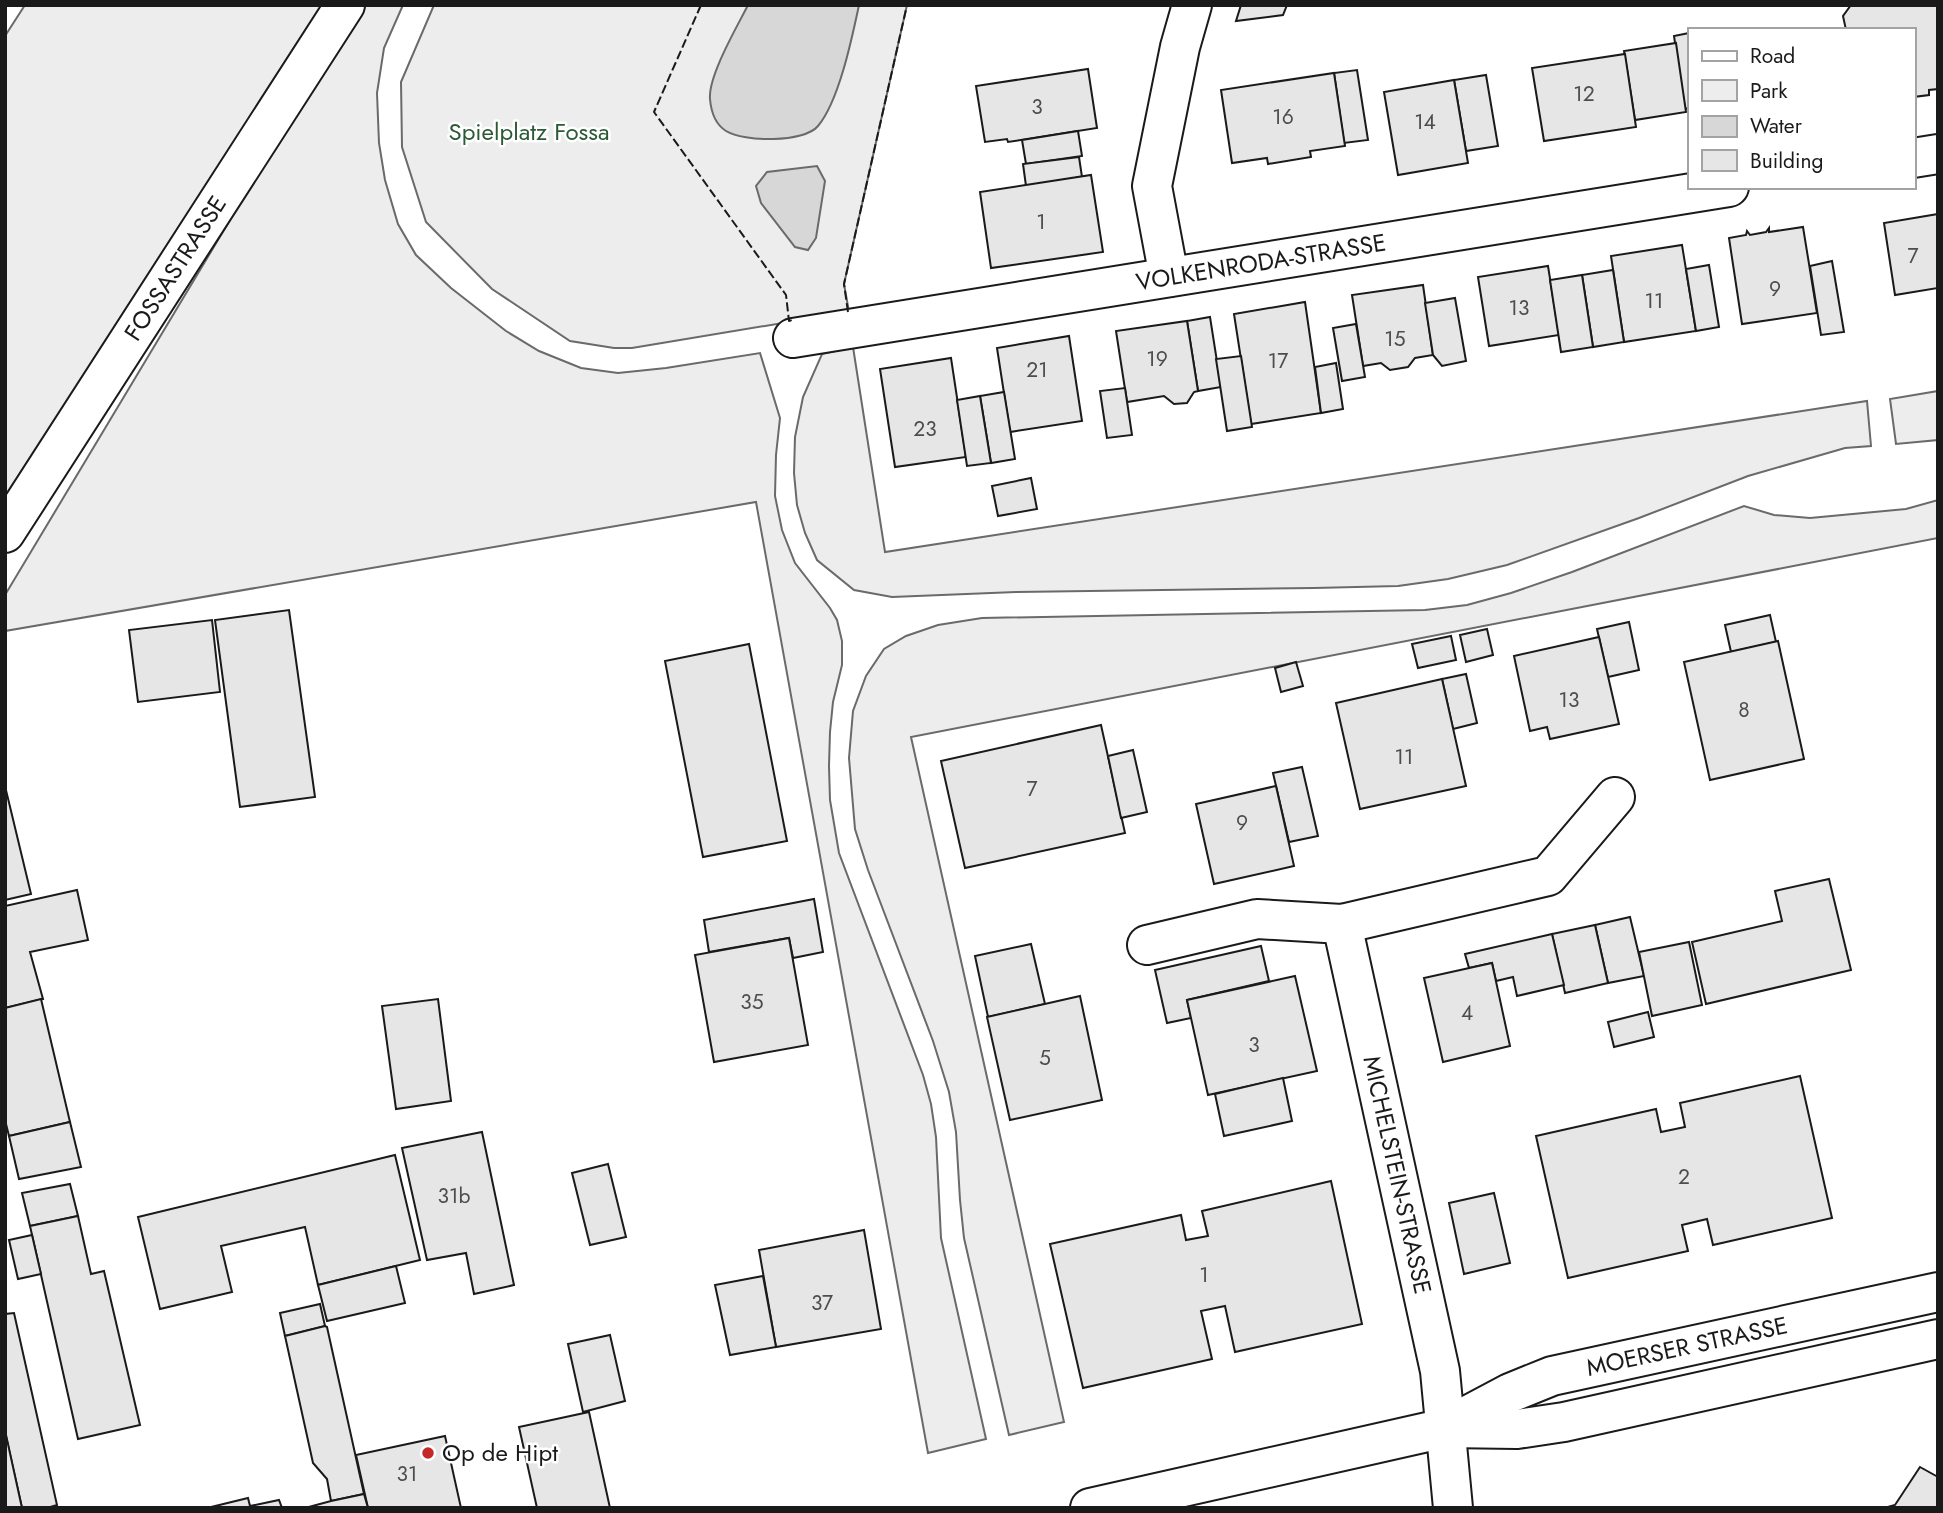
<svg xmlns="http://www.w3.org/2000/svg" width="1943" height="1513" font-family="Jost,sans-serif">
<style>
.green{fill:#ededed;stroke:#6a6a6a;stroke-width:2}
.water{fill:#d7d7d7;stroke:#6a6a6a;stroke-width:2}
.building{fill:#e6e6e6;stroke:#1a1a1a;stroke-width:2}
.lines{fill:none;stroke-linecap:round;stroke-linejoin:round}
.minor-casing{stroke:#1a1a1a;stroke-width:42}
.primary-casing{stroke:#1a1a1a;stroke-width:42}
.minor{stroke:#fff;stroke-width:38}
.primary{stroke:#fff;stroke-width:38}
.fence{stroke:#1a1a1a;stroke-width:2;stroke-dasharray:9 3.5;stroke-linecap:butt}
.poi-dot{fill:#c62828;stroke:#fff;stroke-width:2.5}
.labels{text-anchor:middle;stroke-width:5;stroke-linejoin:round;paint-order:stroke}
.number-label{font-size:21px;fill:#4d4d4d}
.park-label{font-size:24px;fill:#2b5a34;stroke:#fff}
.street-label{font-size:24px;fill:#1a1a1a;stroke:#fff}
.poi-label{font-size:24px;fill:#1a1a1a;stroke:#fff;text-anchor:start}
</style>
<rect width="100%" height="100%" fill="#fff"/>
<!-- green -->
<g class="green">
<path d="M 25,5 L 322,5 L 5,510 L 5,36 Z"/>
<path d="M 359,5 L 403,5 L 384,48 L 377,93 L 379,143 L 385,180 L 398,224 L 416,255 L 451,288 L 506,331 L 539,351 L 581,368 L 618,373 L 666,368 L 760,353 L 780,418 L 776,455 L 775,496 L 782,530 L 795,563 L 830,608 L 837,620 L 842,641 L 842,665 L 833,702 L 830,732 L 829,766 L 830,800 L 839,853 L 923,1075 L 931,1104 L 936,1137 L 941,1238 L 986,1439 L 928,1453 L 756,502 L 5,631 L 5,595 Z"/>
<path d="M 434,5 L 907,5 L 844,284 L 849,312 L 632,348 L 614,348 L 570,341 L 492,289 L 426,222 L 402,147 L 401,82 Z"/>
<path d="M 853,347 L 885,552 L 1867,401 L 1871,446 L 1845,448 L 1748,476 L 1639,518 L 1507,565 L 1448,579 L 1398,586 L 1314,588 L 1016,592 L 892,597 L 854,590 L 817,560 L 805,533 L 797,505 L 794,473 L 795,437 L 803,397 L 822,354 Z"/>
<path d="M 1938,391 L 1938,440 L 1896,444 L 1890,399 Z"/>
<path d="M 1938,500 L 1938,538 L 911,737 L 1064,1422 L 1009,1435 L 964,1238 L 960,1200 L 956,1132 L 949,1092 L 933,1041 L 868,870 L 855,829 L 849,758 L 853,711 L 866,676 L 884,649 L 906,636 L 938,625 L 982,618 L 1425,610 L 1467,605 L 1511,593 L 1572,572 L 1744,506 L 1774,515 L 1810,518 L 1906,509 Z"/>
</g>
<!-- water -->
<g class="water">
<path d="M 748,5 L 859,5 C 852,38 839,101 818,126 C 804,143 744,142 726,131 C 715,124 711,111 710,99 C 708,76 737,27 748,5 Z"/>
<path d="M 817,166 L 825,181 L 816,238 L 808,250 L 795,247 L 761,203 L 756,186 L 767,172 Z"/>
</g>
<!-- building -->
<g class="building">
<path d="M 1241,5 L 1287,5 L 1283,15 L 1236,21 Z"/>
<path d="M 1851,5 L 1938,5 L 1938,89 L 1929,90 L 1929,95 L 1913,97 L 1913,30 L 1846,30 L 1843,16 Z"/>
<path d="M 1689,33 L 1689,108 L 1685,109 L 1674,36 Z"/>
<path d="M 1676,43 L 1686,112 L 1635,120 L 1624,51 Z"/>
<path d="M 1625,54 L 1636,127 L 1544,141 L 1532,68 Z"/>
<path d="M 1088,69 L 1097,128 L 1008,142 L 1007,139 L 985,142 L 976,86 Z"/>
<path d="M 1357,70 L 1368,140 L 1344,143 L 1334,73 Z"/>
<path d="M 1334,73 L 1345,146 L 1310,151 L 1311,157 L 1268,164 L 1267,158 L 1232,163 L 1221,90 Z"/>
<path d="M 1486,75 L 1498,146 L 1466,151 L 1454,80 Z"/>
<path d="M 1454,80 L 1468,163 L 1398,175 L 1384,92 Z"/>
<path d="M 1078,131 L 1082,156 L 1026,164 L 1022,140 Z"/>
<path d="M 1079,157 L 1082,177 L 1026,186 L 1023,164 Z"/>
<path d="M 1091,175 L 1103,252 L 991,268 L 980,192 Z"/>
<path d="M 1938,214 L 1938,288 L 1895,295 L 1884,223 Z"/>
<path d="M 1803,227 L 1817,313 L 1742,324 L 1729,238 L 1746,235 L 1747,231 L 1750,235 L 1766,232 L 1769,228 L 1769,232 Z"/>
<path d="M 1682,245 L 1696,331 L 1624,342 L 1611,256 Z"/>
<path d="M 1832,261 L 1844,332 L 1821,335 L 1810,266 Z"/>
<path d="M 1709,265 L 1719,327 L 1696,331 L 1686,269 Z"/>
<path d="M 1548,266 L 1559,335 L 1489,346 L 1478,277 Z"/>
<path d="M 1613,270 L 1624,342 L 1593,347 L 1582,275 Z"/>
<path d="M 1582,275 L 1593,347 L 1561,352 L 1550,280 Z"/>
<path d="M 1423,285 L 1433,355 L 1415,358 L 1408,367 L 1390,370 L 1381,363 L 1363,366 L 1352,295 Z"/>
<path d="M 1455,298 L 1466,361 L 1442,366 L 1433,355 L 1425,303 Z"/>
<path d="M 1305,302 L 1321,413 L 1251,424 L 1234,314 Z"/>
<path d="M 1210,317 L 1221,387 L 1198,391 L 1187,321 Z"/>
<path d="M 1187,321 L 1198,391 L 1194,392 L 1187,403 L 1174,404 L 1164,396 L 1127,402 L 1116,331 Z"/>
<path d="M 1356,324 L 1365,377 L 1342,381 L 1333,328 Z"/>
<path d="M 1069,336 L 1082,421 L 1010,432 L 997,348 Z"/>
<path d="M 1241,356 L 1252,427 L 1227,431 L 1216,359 Z"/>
<path d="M 951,358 L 966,457 L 895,467 L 880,369 Z"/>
<path d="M 1336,363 L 1343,409 L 1321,413 L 1315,367 Z"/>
<path d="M 1125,388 L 1132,435 L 1107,438 L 1100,391 Z"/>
<path d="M 1004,392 L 1015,459 L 991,463 L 980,396 Z"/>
<path d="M 980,396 L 991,463 L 967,466 L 957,400 Z"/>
<path d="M 1031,478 L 1037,509 L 998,516 L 992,486 Z"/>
<path d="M 289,610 L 315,797 L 240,807 L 215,620 Z"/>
<path d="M 1770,615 L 1776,642 L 1731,652 L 1725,625 Z"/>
<path d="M 212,620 L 220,692 L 138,702 L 129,630 Z"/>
<path d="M 1629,622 L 1639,670 L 1608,677 L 1597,629 Z"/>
<path d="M 1487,629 L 1493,655 L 1466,662 L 1460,635 Z"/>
<path d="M 1451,636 L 1456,660 L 1418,668 L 1412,644 Z"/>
<path d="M 1599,637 L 1619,724 L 1550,739 L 1547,727 L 1530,731 L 1514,656 Z"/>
<path d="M 1778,641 L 1804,759 L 1710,780 L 1684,662 Z"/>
<path d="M 749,644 L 787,841 L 703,857 L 665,661 Z"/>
<path d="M 1296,662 L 1303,686 L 1281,692 L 1275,668 Z"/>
<path d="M 1466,674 L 1477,723 L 1453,729 L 1442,679 Z"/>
<path d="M 1442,679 L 1466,786 L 1360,809 L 1336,703 Z"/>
<path d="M 1101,725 L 1125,833 L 965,868 L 941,761 Z"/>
<path d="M 1133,750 L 1147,812 L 1121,818 L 1108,756 Z"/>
<path d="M 1302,767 L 1318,836 L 1289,842 L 1273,773 Z"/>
<path d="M 5,786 L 31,894 L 5,900 Z"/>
<path d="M 1276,786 L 1294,866 L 1214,884 L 1196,804 Z"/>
<path d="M 1829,879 L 1851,970 L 1706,1004 L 1692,942 L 1782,921 L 1775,891 Z"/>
<path d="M 77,890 L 88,940 L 30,952 L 43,999 L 5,1008 L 5,906 Z"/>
<path d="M 814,899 L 823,952 L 793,958 L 789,938 L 709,952 L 704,920 Z"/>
<path d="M 1630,917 L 1644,976 L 1608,983 L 1595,925 Z"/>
<path d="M 1595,925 L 1608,983 L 1565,993 L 1552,934 Z"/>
<path d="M 1552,934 L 1564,985 L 1517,996 L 1513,977 L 1496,981 L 1492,963 L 1469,968 L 1465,954 Z"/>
<path d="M 789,938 L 808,1045 L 714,1062 L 695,955 Z"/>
<path d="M 1689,942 L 1702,1005 L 1652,1016 L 1639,952 Z"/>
<path d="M 1031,944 L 1045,1004 L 988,1017 L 975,956 Z"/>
<path d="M 1261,946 L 1269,981 L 1187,1000 L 1191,1018 L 1167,1023 L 1155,970 Z"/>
<path d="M 1492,963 L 1510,1046 L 1443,1062 L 1424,978 Z"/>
<path d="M 1295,976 L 1317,1071 L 1208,1095 L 1187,1000 Z"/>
<path d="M 1080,996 L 1102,1100 L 1010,1120 L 987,1017 Z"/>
<path d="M 41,999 L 70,1122 L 9,1136 L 5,1120 L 5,1008 Z"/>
<path d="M 438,999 L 451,1101 L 396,1109 L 382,1006 Z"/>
<path d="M 1648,1012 L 1654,1037 L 1614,1047 L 1608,1022 Z"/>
<path d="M 1800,1076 L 1832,1218 L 1713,1245 L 1707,1219 L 1682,1225 L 1688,1251 L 1568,1278 L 1536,1136 L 1656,1109 L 1661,1132 L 1685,1127 L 1680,1103 Z"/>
<path d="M 1283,1078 L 1292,1121 L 1224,1136 L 1215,1094 Z"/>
<path d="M 70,1122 L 81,1167 L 19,1179 L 9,1136 Z"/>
<path d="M 482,1132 L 514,1285 L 474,1294 L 466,1253 L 427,1260 L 402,1148 Z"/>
<path d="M 395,1155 L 420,1260 L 318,1285 L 305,1227 L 221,1246 L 232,1292 L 160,1309 L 138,1217 Z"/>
<path d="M 608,1164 L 626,1237 L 590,1245 L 572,1173 Z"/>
<path d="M 1331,1181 L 1362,1324 L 1235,1352 L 1225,1306 L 1201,1311 L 1212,1359 L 1083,1388 L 1050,1244 L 1181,1215 L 1186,1240 L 1208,1236 L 1202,1211 Z"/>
<path d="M 70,1184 L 78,1216 L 30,1226 L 22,1193 Z"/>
<path d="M 1494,1193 L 1510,1263 L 1464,1274 L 1449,1203 Z"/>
<path d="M 78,1216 L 91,1274 L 104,1271 L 140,1425 L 78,1439 L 30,1226 Z"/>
<path d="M 864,1230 L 881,1329 L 776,1347 L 759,1250 Z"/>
<path d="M 32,1235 L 41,1274 L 18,1279 L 9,1240 Z"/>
<path d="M 396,1266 L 405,1303 L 327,1321 L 318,1285 Z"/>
<path d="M 763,1276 L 776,1347 L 730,1355 L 715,1285 Z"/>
<path d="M 320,1304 L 325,1326 L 285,1336 L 280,1313 Z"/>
<path d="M 14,1313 L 57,1505 L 47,1508 L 22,1508 L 5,1432 L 5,1314 Z"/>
<path d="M 325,1326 L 327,1327 L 364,1494 L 331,1501 L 327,1479 L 313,1463 L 285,1336 Z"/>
<path d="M 610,1335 L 625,1401 L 583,1412 L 568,1344 Z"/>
<path d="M 589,1412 L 610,1508 L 537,1508 L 519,1427 Z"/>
<path d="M 6,1435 L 22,1508 L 5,1508 Z"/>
<path d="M 445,1436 L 461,1508 L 368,1508 L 356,1455 Z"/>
<path d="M 1920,1467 L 1938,1477 L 1938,1508 L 1884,1508 L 1895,1505 Z"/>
<path d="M 364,1494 L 368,1508 L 305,1508 L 331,1501 Z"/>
<path d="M 248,1498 L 250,1506 L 279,1500 L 282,1508 L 207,1508 Z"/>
</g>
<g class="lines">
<!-- minor casing -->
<g class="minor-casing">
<g id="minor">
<path d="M 1913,158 L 1938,154"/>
<path d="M 1169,277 L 1152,186 L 1180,47 L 1192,5"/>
<path id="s1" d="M 793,338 L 1729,187"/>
<path id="s2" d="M 5,533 L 345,5"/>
<path id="s3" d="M 1342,924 L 1440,1371 L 1453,1508"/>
<path d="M 1147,945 L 1257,919 L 1342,924 L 1548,876 L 1615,797"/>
</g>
</g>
<!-- primary casing -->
<g class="primary-casing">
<g id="primary">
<path id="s4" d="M 1446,1427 L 1510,1393 L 1552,1376 L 1938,1292"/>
<path d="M 1090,1508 L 1445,1428 L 1517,1429 L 1564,1422 L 1938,1339"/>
</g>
</g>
<!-- minor -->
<use href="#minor" class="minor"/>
<!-- primary -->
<use href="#primary" class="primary"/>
<!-- fence -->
<g class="fence">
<path d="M 701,5 L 654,112 L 786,295 L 789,321 L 792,320"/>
<path d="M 848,312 L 844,284 L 907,5"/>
</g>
</g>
<!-- markers -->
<circle class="poi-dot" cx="428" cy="1453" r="7"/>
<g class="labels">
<!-- number labels -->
<g class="number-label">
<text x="1584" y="101">12</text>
<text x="1037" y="114">3</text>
<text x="1283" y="124">16</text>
<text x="1425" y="129">14</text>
<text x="1041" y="229">1</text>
<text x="1913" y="263">7</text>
<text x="1775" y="296">9</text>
<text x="1654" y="308">11</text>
<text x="1519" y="315">13</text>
<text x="1395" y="346">15</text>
<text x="1157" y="366">19</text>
<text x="1278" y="368">17</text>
<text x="1037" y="377">21</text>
<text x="925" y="436">23</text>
<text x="1569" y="707">13</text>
<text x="1744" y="717">8</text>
<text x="1404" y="764">11</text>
<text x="1032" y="796">7</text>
<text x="1242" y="830">9</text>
<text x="752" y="1009">35</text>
<text x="1467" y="1020">4</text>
<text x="1254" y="1052">3</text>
<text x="1045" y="1065">5</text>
<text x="1684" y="1184">2</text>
<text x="454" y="1203">31b</text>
<text x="1204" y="1282">1</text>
<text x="822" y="1310">37</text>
<text x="407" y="1481">31</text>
</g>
<!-- park labels -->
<g class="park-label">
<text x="529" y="140">Spielplatz Fossa</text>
</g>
<!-- street labels -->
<g class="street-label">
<text dy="8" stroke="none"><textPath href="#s1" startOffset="474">VOLKENRODA-STRASSE</textPath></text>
<text dy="8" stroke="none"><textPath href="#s2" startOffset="315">FOSSASTRASSE</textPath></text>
<text dy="8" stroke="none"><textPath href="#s3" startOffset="257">MICHELSTEIN-STRASSE</textPath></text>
<text dy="8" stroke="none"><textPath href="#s4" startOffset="256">MOERSER STRASSE</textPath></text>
</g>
<!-- poi labels -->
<g class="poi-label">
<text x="442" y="1461">Op de Hipt</text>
</g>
</g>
<!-- border -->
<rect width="1943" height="1513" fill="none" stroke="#1a1a1a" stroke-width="14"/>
<!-- legend -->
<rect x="1688" y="28" width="228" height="161" fill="#ffffff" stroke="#a3a3a3" stroke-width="2"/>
<rect x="1702" y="51" width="35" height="10" fill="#ffffff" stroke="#a3a3a3" stroke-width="2"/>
<text x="1750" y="63" font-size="21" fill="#1a1a1a">Road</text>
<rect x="1702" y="80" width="35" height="21" fill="#ededed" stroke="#a3a3a3" stroke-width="2"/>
<text x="1750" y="98" font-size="21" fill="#1a1a1a">Park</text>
<rect x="1702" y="116" width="35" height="21" fill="#d7d7d7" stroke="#a3a3a3" stroke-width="2"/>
<text x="1750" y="133" font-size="21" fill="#1a1a1a">Water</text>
<rect x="1702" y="150" width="35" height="21" fill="#e6e6e6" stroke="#a3a3a3" stroke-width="2"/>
<text x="1750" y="168" font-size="21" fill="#1a1a1a">Building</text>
</svg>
